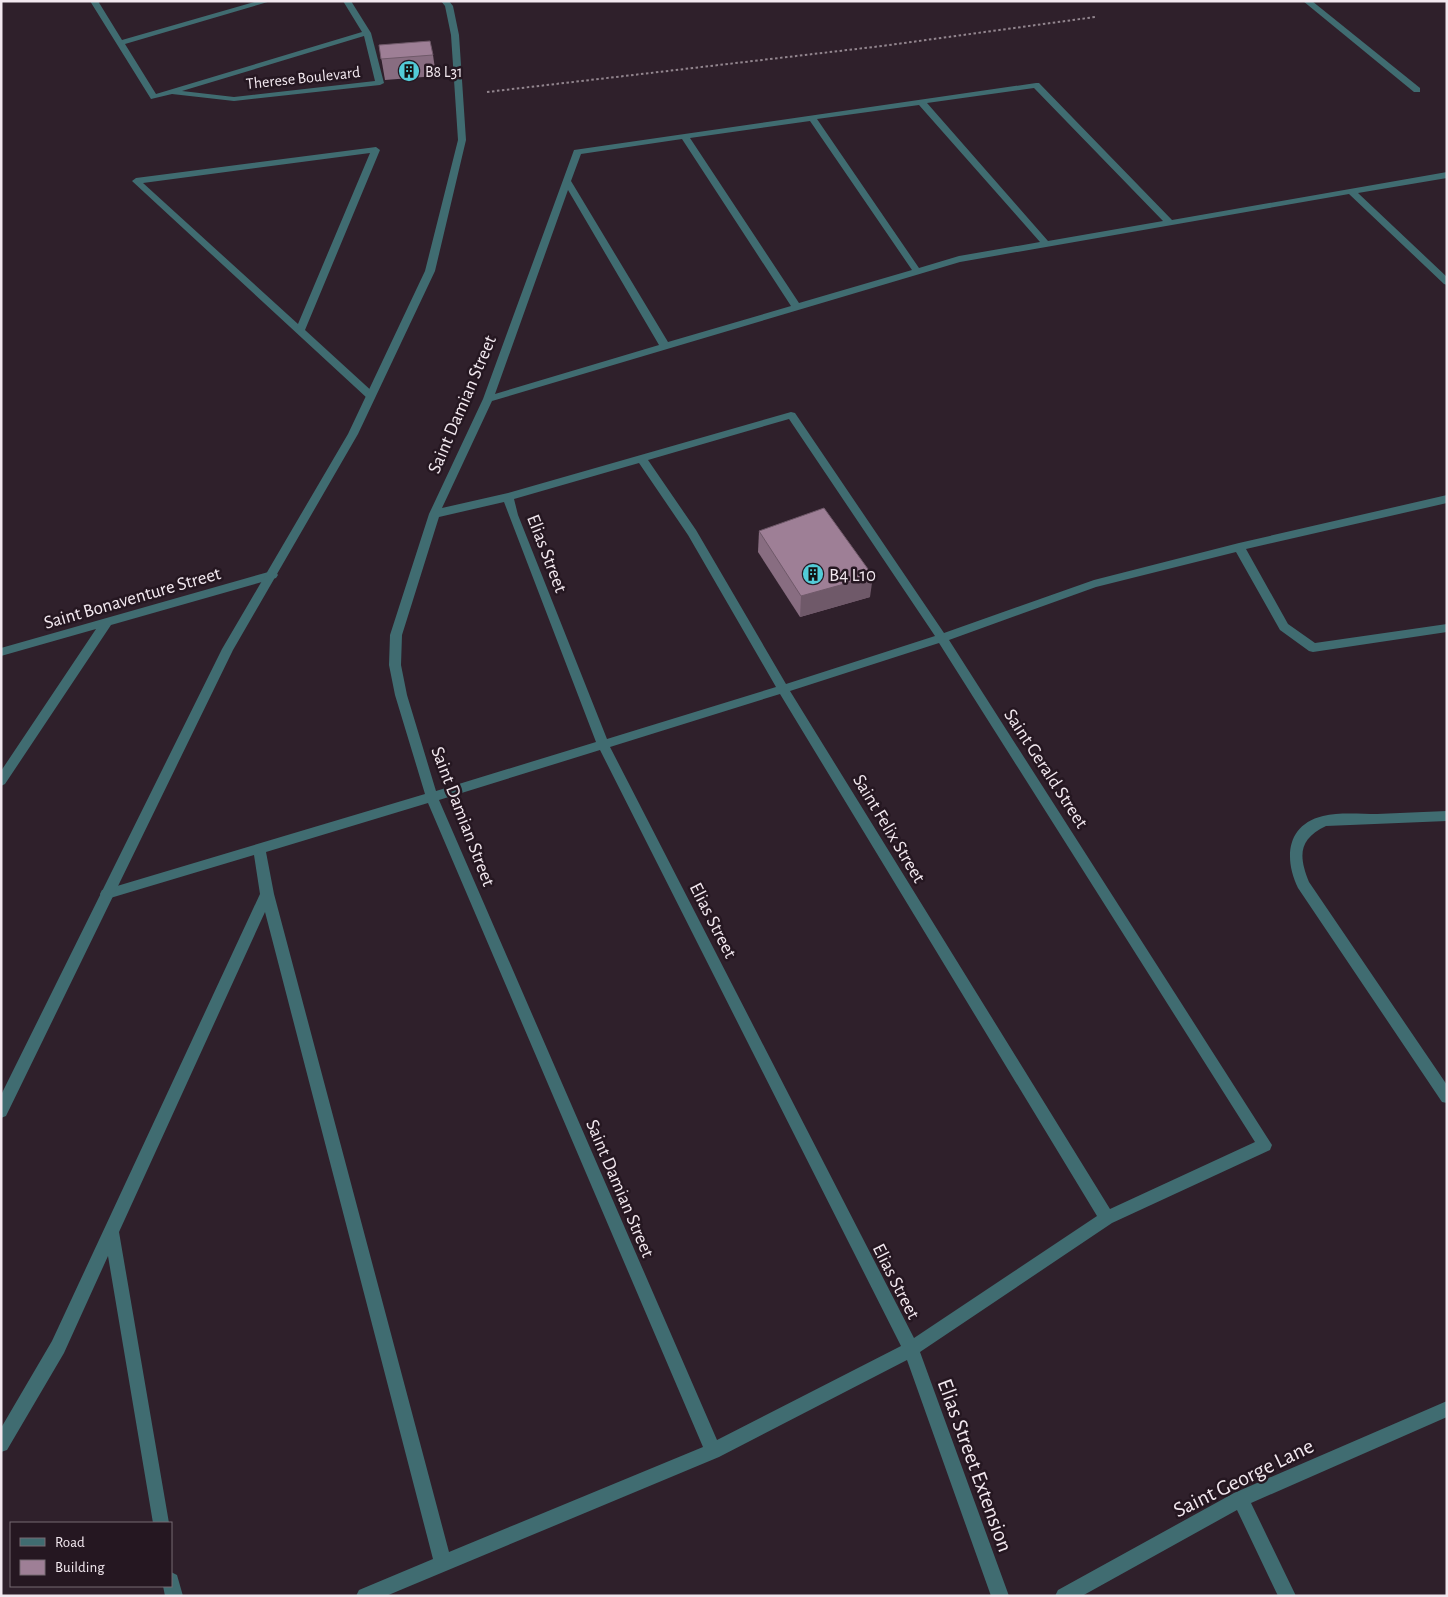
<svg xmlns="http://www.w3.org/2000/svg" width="1448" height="1597" font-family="'Alegreya Sans',sans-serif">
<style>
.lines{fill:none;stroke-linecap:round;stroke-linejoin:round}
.path{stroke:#92858e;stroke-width:2;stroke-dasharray:2.5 2.5;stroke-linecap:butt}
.minor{fill:#406c71;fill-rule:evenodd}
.tertiary{fill:#406c71;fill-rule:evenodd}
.wall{fill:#886d81}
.shaded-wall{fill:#6f5969}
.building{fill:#9e7f96;stroke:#6f5969}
.labels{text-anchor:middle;stroke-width:5;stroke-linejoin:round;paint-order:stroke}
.far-poi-label{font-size:16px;fill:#f2e8ef;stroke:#251721;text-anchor:start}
.far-street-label{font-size:16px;fill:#f2e8ef;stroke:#251721}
.street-label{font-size:19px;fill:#f2e8ef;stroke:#251721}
.poi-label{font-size:19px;fill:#f2e8ef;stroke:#251721;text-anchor:start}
.near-street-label{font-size:22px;fill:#f2e8ef;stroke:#251721}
</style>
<rect width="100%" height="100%" fill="#2f202b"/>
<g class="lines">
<!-- path -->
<path class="path" d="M 487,92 L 882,46 L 1095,17"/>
<!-- minor -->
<g class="minor">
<path d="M 90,1 L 98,1 L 122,40 L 258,1 L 271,1 L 125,44 L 156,94 L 362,32 L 343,1 L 351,1 L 371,33 L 384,83 L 380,85 L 234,101 L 172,94 L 151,99 ZM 364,36 L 375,81 L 234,97 L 182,91 Z"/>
<path d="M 1303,1 L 1312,1 L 1420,88 L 1420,92 L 1414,92 Z"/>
<path d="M 1036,83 L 1039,83 L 1172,220 L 1447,172 L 1447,178 L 1358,193 L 1447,277 L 1447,285 L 1444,284 L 1349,194 L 960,262 L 492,401 L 442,508 L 508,493 L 791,412 L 795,413 L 944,633 L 1094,580 L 1239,543 L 1447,495 L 1447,503 L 1246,549 L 1288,624 L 1315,643 L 1447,624 L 1447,632 L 1313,652 L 1309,651 L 1280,630 L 1236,552 L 1096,587 L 949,640 L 1272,1145 L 1270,1150 L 1112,1223 L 920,1352 L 1009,1596 L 991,1596 L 907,1360 L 719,1457 L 386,1596 L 356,1596 L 359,1590 L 433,1559 L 265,912 L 119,1232 L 169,1523 L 153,1523 L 108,1256 L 64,1353 L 7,1450 L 1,1452 L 1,1428 L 52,1341 L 260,894 L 254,855 L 107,899 L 102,898 L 100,894 L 102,890 L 107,889 L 425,794 L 395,695 L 389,665 L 390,635 L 429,514 L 483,399 L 574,150 ZM 1034,88 L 1163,221 L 1048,241 L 927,103 ZM 919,105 L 1040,242 L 959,256 L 919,268 L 817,119 ZM 810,121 L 912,270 L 799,303 L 690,138 ZM 682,139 L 791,306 L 668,342 L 571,181 L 581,154 ZM 568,190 L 659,345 L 495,394 ZM 789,419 L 935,636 L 786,684 L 696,530 L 648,460 ZM 639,463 L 688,535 L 776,687 L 607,739 L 518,515 L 514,499 ZM 504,502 L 596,742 L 436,791 L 407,695 L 401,665 L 402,635 L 439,517 ZM 939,643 L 1255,1142 L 1110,1209 L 790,691 ZM 780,694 L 1097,1216 L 914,1338 L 610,747 ZM 600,750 L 901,1346 L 717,1440 L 439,800 ZM 428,803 L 703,1447 L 449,1552 L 274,894 L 266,852 Z"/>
<path d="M 376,147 L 380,150 L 305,330 L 375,394 L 375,398 L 367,398 L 132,181 L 136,178 ZM 370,153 L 298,324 L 143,183 Z"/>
<path d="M 272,571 L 276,572 L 278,575 L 276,578 L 111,625 L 5,784 L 1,786 L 1,771 L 96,629 L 1,656 L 1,648 Z"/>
<path d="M 1447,811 L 1447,821 L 1326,826 C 1299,839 1298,855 1309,882 L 1447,1085 L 1447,1103 L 1442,1102 L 1298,888 C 1284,859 1286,825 1323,816 C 1339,812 1360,814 1377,814 C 1400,813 1423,812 1447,811 Z"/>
<path d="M 1447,1401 L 1447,1417 L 1251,1503 L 1296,1596 L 1278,1596 L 1237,1510 L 1082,1596 L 1055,1596 L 1058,1590 L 1234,1493 Z"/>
<path d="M 171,1572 L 177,1575 L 183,1596 L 165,1596 L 163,1586 L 171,1586 Z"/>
</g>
<!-- tertiary -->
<path class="tertiary" d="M 441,1 L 449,1 L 453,6 L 459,35 L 466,140 L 435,271 L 358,434 L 233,650 L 6,1116 L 1,1118 L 1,1095 L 222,649 L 348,434 L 425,271 L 458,140 L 451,35 L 445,6 Z"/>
</g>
<!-- wall -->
<g class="wall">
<path d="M 379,45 L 433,55 L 436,76 L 385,80 Z"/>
<path d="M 759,531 L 870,597 L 800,617 L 758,552 Z"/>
</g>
<!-- shaded-wall -->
<path class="shaded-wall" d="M 873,576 L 870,597 L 800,617 L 801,596 Z"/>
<!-- building -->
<g class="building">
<path d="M 430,41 L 433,55 L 381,59 L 379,45 Z"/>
<path d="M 824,508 L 873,576 L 801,596 L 759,531 Z"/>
</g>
<!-- icons -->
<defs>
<g id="building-disc" transform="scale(1.125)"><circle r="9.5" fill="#52cbd7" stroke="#251721"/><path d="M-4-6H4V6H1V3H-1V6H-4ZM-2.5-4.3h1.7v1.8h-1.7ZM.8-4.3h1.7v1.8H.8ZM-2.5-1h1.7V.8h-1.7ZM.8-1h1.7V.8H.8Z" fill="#111"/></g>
</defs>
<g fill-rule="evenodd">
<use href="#building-disc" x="409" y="71"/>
<use href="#building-disc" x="813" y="574"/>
</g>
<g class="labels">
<!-- far-poi labels -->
<g class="far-poi-label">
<text x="425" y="77">B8 L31</text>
</g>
<!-- far-street labels -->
<g class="far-street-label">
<text transform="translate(303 77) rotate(-6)" y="6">Therese Boulevard</text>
</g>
<!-- street labels -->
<g class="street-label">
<text transform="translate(461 404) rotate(-67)" y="7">Saint Damian Street</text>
<text transform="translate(548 553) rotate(69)" y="7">Elias Street</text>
<text transform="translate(132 597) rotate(-16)" y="7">Saint Bonaventure Street</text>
<text transform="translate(1047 768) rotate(57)" y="7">Saint Gerald Street</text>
<text transform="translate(464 816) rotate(69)" y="7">Saint Damian Street</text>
<text transform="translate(890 828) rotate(59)" y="7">Saint Felix Street</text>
<text transform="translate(714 920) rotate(63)" y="7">Elias Street</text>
<text transform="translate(621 1188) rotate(67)" y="7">Saint Damian Street</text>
<text transform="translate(897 1281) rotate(63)" y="7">Elias Street</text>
</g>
<!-- poi labels -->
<g class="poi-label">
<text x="829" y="581">B4 L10</text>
</g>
<!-- near-street labels -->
<g class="near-street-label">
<text transform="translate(976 1465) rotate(70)" y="8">Elias Street Extension</text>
<text transform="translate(1243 1477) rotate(-26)" y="8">Saint George Lane</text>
</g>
</g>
<!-- border -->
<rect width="1448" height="1597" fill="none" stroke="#f2e8ef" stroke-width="5"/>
<!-- legend -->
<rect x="10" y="1522" width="162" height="65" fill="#251721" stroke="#776b73"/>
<rect x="20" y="1538" width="25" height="8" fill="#406c71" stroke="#776b73"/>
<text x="55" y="1547" font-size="15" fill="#f2e8ef">Road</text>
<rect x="20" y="1560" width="25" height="15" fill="#9e7f96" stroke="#776b73"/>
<text x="55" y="1572" font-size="15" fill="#f2e8ef">Building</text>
</svg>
